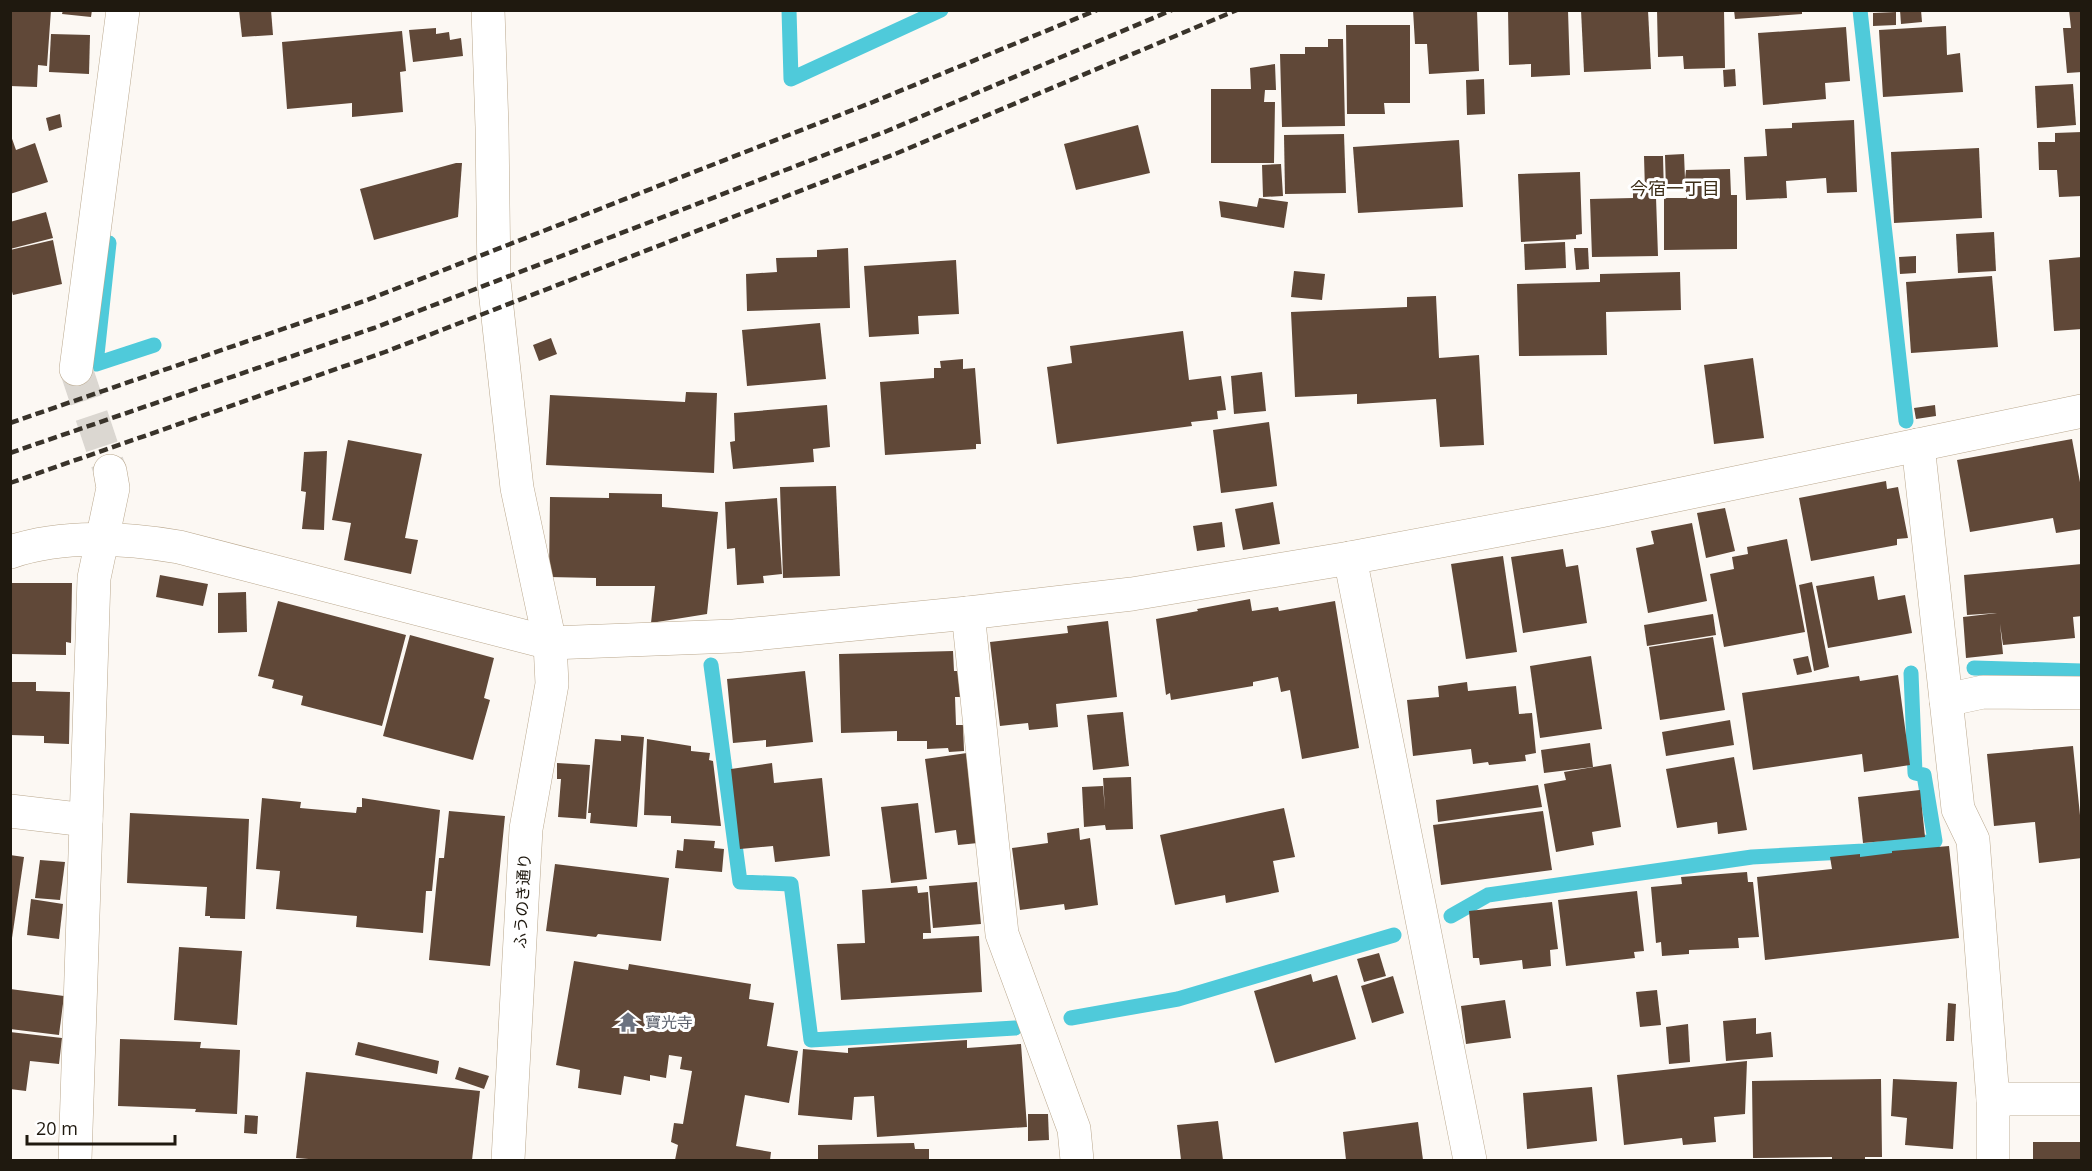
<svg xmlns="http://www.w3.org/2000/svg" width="2092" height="1171" font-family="'Open Sans','Noto Sans JP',sans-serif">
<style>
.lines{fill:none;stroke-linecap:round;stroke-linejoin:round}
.stream{stroke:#4fcada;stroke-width:15}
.building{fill:#604838}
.minor-tunnel{stroke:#dbd7d1;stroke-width:33;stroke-dasharray:33 16;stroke-linecap:butt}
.minor-casing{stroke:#baa88e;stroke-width:34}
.tertiary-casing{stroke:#baa88e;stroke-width:34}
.minor{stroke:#fff;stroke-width:33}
.tertiary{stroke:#fff;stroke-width:33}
.rail{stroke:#39332a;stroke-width:4.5;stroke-dasharray:9 4.5;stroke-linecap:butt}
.labels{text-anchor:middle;stroke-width:6;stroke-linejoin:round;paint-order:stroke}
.street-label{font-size:16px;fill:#1f190f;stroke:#fff}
.worship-label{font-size:16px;fill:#5b616d;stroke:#fff;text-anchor:start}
.neighbourhood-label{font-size:18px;fill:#3d2e18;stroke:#fff}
</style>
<rect width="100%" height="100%" fill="#fcf8f3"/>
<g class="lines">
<!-- stream -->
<g class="stream">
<path d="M 789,10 L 791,79 L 941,10"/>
<path d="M 1860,10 L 1906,421"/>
<path d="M 109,243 L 96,364 L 154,345"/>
<path d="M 711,665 L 740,882 L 791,884 L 811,1040 L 1015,1028"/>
<path d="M 1974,668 L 2082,671"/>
<path d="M 1451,916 L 1488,895 L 1752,857 L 1864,851 L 1935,841 L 1924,775 L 1915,773 L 1911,673"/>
<path d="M 1071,1018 L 1178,999 L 1394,935"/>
</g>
</g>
<!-- building -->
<g class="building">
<path d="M 10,10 L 51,10 L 47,66 L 38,65 L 37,87 L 10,86 Z"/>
<path d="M 63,10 L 92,10 L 91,17 L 62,14 Z"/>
<path d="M 239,10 L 271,10 L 273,35 L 242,37 Z"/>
<path d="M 1413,10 L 1477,10 L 1479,71 L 1429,74 L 1427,44 L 1415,44 Z"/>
<path d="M 1508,10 L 1568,10 L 1570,75 L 1531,77 L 1531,64 L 1509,65 Z"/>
<path d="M 1581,10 L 1648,10 L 1651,69 L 1584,72 Z"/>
<path d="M 1657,10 L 1724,10 L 1725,68 L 1684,69 L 1683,56 L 1658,57 Z"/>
<path d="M 1734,10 L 1802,10 L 1802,14 L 1735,19 Z"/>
<path d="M 1900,10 L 1921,10 L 1922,22 L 1901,24 Z"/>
<path d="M 2069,10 L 2082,10 L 2082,72 L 2067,73 L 2063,28 L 2071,28 Z"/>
<path d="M 1896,12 L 1896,25 L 1873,26 L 1873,13 Z"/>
<path d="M 1346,25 L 1410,25 L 1410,103 L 1384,103 L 1385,114 L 1347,114 Z"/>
<path d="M 1946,26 L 1947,55 L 1960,53 L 1963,92 L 1883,97 L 1879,30 Z"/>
<path d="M 1846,27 L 1850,81 L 1825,83 L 1826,99 L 1763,105 L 1758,33 Z"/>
<path d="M 436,28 L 436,34 L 449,32 L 450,40 L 461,38 L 463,56 L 413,62 L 409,30 Z"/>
<path d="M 402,31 L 406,71 L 400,72 L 403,112 L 352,117 L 352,103 L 287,109 L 282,42 Z"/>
<path d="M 51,34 L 90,35 L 89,74 L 49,72 Z"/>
<path d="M 1328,39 L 1343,39 L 1345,126 L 1282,127 L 1280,54 L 1305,54 L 1305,47 L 1328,47 Z"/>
<path d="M 1275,64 L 1276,90 L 1265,90 L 1264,102 L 1275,102 L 1274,163 L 1211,163 L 1211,89 L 1251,89 L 1250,68 Z"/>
<path d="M 1735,69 L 1736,86 L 1724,87 L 1723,70 Z"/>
<path d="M 1484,79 L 1485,114 L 1467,115 L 1466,80 Z"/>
<path d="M 2073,84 L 2076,125 L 2037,128 L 2035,86 Z"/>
<path d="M 60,114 L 62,127 L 49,131 L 46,118 Z"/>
<path d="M 1854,120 L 1857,192 L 1827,193 L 1826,178 L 1786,181 L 1787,198 L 1746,200 L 1744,157 L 1767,156 L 1765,129 L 1792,128 L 1792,123 Z"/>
<path d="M 1138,125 L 1150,173 L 1076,190 L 1064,144 Z"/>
<path d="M 2082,132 L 2082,196 L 2059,197 L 2057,170 L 2039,170 L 2038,142 L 2055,142 L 2055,133 Z"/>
<path d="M 10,133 L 16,150 L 35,143 L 48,182 L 10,194 Z"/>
<path d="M 1344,134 L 1346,193 L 1285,194 L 1284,135 Z"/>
<path d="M 1459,140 L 1463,207 L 1358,213 L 1353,147 Z"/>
<path d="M 1979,148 L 1982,218 L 1894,223 L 1891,152 Z"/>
<path d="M 1684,154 L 1685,179 L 1686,170 L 1730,169 L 1731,195 L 1737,195 L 1737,249 L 1664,250 L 1664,198 L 1686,198 L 1686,191 L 1666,191 L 1665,155 Z"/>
<path d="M 1644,156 L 1663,156 L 1664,196 L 1656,197 L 1658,256 L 1592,257 L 1590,199 L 1633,198 L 1633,191 L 1645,191 Z"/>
<path d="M 456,163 L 462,163 L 458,217 L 374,240 L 360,189 Z"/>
<path d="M 1281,164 L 1283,196 L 1263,197 L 1262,165 Z"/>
<path d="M 1580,172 L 1582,234 L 1576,235 L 1576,239 L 1521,242 L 1518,174 Z"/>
<path d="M 1259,198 L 1288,202 L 1284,228 L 1221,217 L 1219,201 L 1257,207 Z"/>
<path d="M 46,212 L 53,238 L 10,249 L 10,222 Z"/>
<path d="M 1994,232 L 1996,271 L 1958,273 L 1956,234 Z"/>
<path d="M 53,240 L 62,284 L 13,295 L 10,285 L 10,250 Z"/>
<path d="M 1565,242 L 1566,268 L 1525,270 L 1524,244 Z"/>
<path d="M 848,248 L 850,308 L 747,311 L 746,274 L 777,272 L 776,258 L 817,257 L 817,250 Z"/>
<path d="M 1574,248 L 1588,248 L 1589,269 L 1576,270 Z"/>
<path d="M 1916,256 L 1916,273 L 1900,274 L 1899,257 Z"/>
<path d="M 2082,257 L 2082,329 L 2054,331 L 2049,260 Z"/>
<path d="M 956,260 L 959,314 L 918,316 L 919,334 L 869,337 L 864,266 Z"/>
<path d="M 1294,271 L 1325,274 L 1322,300 L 1291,297 Z"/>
<path d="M 1680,272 L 1681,310 L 1606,312 L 1607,355 L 1519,356 L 1517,284 L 1600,282 L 1600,274 Z"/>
<path d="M 1992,276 L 1998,347 L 1911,353 L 1906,282 Z"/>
<path d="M 1436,296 L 1439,358 L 1479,355 L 1484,445 L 1440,447 L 1436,399 L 1357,404 L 1357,394 L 1295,397 L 1291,312 L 1407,307 L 1407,297 Z"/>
<path d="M 820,323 L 826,379 L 747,386 L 742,330 Z"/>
<path d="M 1183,331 L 1189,380 L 1221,376 L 1226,410 L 1217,411 L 1218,419 L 1191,422 L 1192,426 L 1057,444 L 1047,367 L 1072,363 L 1070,346 Z"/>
<path d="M 551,338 L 557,354 L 539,361 L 533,345 Z"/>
<path d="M 1753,358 L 1764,438 L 1714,444 L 1704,365 Z"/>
<path d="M 963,359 L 963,369 L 975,368 L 981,444 L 976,444 L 976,449 L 885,455 L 880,382 L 934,378 L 934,368 L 941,368 L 940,361 Z"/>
<path d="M 1262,372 L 1266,411 L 1234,414 L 1231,376 Z"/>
<path d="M 686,392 L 717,393 L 714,473 L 546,465 L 550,395 L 685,402 Z"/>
<path d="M 827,405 L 830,447 L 813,449 L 814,462 L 733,469 L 730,442 L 735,441 L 734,413 Z"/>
<path d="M 1935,405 L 1936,416 L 1916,419 L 1914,408 Z"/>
<path d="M 1269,422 L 1277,486 L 1221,493 L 1213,430 Z"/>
<path d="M 2072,439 L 2082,493 L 2082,529 L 2056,533 L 2053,518 L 1970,532 L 1957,460 Z"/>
<path d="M 348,440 L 422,454 L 405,538 L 418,540 L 411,574 L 344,560 L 351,523 L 332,520 Z"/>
<path d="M 327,451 L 324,530 L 302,529 L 306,492 L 301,491 L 304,452 Z"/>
<path d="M 1886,481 L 1887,489 L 1898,487 L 1908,538 L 1897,539 L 1897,545 L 1811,561 L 1799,498 Z"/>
<path d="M 836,486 L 840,576 L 783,578 L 780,487 Z"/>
<path d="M 609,493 L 662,494 L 662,507 L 718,512 L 707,614 L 651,623 L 655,586 L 596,586 L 596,578 L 549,577 L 550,497 L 609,498 Z"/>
<path d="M 777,498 L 782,574 L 763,576 L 764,583 L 737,585 L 735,548 L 727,549 L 725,502 Z"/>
<path d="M 1273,502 L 1280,544 L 1243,550 L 1235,509 Z"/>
<path d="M 1725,508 L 1735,551 L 1706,558 L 1697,513 Z"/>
<path d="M 1222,522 L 1225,547 L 1197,551 L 1193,526 Z"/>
<path d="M 1692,523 L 1707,601 L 1648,613 L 1636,548 L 1654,544 L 1651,531 Z"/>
<path d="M 1787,539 L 1805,632 L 1724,647 L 1710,574 L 1734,569 L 1732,557 L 1748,554 L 1747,547 Z"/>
<path d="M 1563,549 L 1566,567 L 1578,565 L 1587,623 L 1523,633 L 1511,557 Z"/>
<path d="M 1503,556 L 1517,652 L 1466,659 L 1451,564 Z"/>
<path d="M 2082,564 L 2082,616 L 2073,617 L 2075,638 L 2003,645 L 2000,624 L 2003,654 L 1966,658 L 1963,617 L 1997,613 L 1967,615 L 1964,575 Z"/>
<path d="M 160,575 L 208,584 L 203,606 L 156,597 Z"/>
<path d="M 1874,576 L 1878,600 L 1905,595 L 1912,633 L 1828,648 L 1816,586 Z"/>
<path d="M 1812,582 L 1829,667 L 1814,671 L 1799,585 Z"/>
<path d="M 10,583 L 72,583 L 71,643 L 66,642 L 66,655 L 10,654 Z"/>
<path d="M 246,592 L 247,632 L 218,633 L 218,593 Z"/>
<path d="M 1250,599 L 1252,611 L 1278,607 L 1279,611 L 1335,601 L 1359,748 L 1302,759 L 1290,690 L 1281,692 L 1278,677 L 1253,682 L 1253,686 L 1171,700 L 1170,693 L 1166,695 L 1156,619 L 1198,611 L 1197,609 Z"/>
<path d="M 278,601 L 406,635 L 382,726 L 301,705 L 303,696 L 272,688 L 274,680 L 258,676 Z"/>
<path d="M 1713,614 L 1716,635 L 1647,646 L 1644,625 Z"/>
<path d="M 1108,621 L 1117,697 L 1056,704 L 1058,727 L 1029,730 L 1028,723 L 1000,726 L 990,642 L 1068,633 L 1067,626 Z"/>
<path d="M 410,635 L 494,658 L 484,698 L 490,700 L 473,760 L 383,736 Z"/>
<path d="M 1713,637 L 1725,710 L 1660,720 L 1649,647 Z"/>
<path d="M 953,651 L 954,671 L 960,671 L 961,697 L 955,697 L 956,725 L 963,725 L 964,751 L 949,752 L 948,748 L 927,749 L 927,741 L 897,741 L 897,731 L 841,733 L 839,654 Z"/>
<path d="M 1591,656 L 1602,729 L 1540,738 L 1530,666 Z"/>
<path d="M 1808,656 L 1812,672 L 1797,675 L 1793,659 Z"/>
<path d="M 805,671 L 813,742 L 766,747 L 766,740 L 733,743 L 727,679 Z"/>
<path d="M 1898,675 L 1910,765 L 1864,772 L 1862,754 L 1753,770 L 1742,693 L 1859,676 L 1860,681 Z"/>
<path d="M 10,682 L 36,682 L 36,691 L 70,692 L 69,744 L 44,743 L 44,736 L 10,735 Z"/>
<path d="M 1467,682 L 1468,691 L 1516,686 L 1519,714 L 1532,713 L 1536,753 L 1525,755 L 1526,761 L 1489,765 L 1488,762 L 1473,764 L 1471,749 L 1413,756 L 1407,700 L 1439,697 L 1438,686 Z"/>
<path d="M 1123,712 L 1129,766 L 1093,770 L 1087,715 Z"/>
<path d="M 1730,720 L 1734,745 L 1666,756 L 1662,732 Z"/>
<path d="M 621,735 L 644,737 L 637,827 L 590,823 L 591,813 L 588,813 L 595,739 L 621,741 Z"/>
<path d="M 647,739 L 691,746 L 691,751 L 710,753 L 709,760 L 713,761 L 721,826 L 671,823 L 671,816 L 644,815 Z"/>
<path d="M 1590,743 L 1593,767 L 1544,773 L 1541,750 Z"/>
<path d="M 2073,746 L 2082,835 L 2082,858 L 2039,863 L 2035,822 L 1994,826 L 1987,754 Z"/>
<path d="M 967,753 L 978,843 L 958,845 L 956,830 L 935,833 L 925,759 Z"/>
<path d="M 1734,757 L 1747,830 L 1718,834 L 1717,822 L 1677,828 L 1666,769 Z"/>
<path d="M 557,763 L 590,765 L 586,819 L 558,817 L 561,779 L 557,779 Z"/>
<path d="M 772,763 L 774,783 L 822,778 L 830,856 L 775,862 L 773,846 L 740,849 L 731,769 Z"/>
<path d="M 1611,764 L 1621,827 L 1592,832 L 1594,845 L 1556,852 L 1544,784 L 1566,780 L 1564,772 Z"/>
<path d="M 1131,777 L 1133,829 L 1106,830 L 1105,825 L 1084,827 L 1082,787 L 1103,786 L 1105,810 L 1103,778 Z"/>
<path d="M 1538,785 L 1542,807 L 1438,822 L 1436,800 Z"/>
<path d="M 1920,790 L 1925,837 L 1863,843 L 1858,797 Z"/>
<path d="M 262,798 L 301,802 L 300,808 L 356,813 L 357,807 L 362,807 L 362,798 L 440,810 L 432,891 L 426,891 L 423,933 L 356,927 L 357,916 L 276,909 L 280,871 L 256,869 Z"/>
<path d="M 918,803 L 927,879 L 891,883 L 881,807 Z"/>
<path d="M 1284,808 L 1295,857 L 1273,861 L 1279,892 L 1226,903 L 1225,895 L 1175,905 L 1160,835 Z"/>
<path d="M 449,811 L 505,816 L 490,966 L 429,960 L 439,858 L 444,858 Z"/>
<path d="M 1543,811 L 1552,870 L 1441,885 L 1433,825 Z"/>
<path d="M 130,813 L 249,819 L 245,919 L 210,918 L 210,916 L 205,916 L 207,887 L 127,883 Z"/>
<path d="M 1079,828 L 1080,840 L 1090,838 L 1098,905 L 1065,910 L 1064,904 L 1020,910 L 1012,848 L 1048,843 L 1047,833 Z"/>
<path d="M 684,839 L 715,841 L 714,848 L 724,849 L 722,872 L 675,868 L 677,850 L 683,851 Z"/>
<path d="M 1949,846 L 1959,938 L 1765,960 L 1757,877 L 1832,869 L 1830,857 L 1860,854 L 1860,857 L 1892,853 L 1892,851 Z"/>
<path d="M 10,855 L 24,857 L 12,938 L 10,938 Z"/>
<path d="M 40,860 L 65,862 L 60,900 L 35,898 Z"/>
<path d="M 555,864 L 669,878 L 661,941 L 598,934 L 596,937 L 546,931 Z"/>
<path d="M 1747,872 L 1748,882 L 1753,882 L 1759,937 L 1738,938 L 1739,948 L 1689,950 L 1689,954 L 1662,956 L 1661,942 L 1656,943 L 1651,887 L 1682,884 L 1681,877 Z"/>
<path d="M 977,882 L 981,924 L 933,928 L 929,886 Z"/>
<path d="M 917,886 L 918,893 L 928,892 L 931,933 L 923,933 L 923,939 L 979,936 L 982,992 L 841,1000 L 837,944 L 865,943 L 862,890 Z"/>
<path d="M 1637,891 L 1644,951 L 1634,952 L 1635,958 L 1566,966 L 1558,900 Z"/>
<path d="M 31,899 L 63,904 L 59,939 L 27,935 Z"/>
<path d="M 1552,902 L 1558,949 L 1550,950 L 1551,966 L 1523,969 L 1522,960 L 1480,965 L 1479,958 L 1473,958 L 1469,911 Z"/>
<path d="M 179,947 L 242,951 L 237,1025 L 174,1020 Z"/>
<path d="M 1379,953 L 1386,976 L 1364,982 L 1357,959 Z"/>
<path d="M 574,961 L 628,970 L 629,964 L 751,984 L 749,999 L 774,1003 L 767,1046 L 798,1051 L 789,1103 L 745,1095 L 736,1146 L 771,1152 L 770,1160 L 675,1160 L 678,1145 L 671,1142 L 674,1123 L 683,1124 L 692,1071 L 680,1069 L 682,1057 L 669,1055 L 666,1078 L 650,1075 L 650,1081 L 624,1076 L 621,1095 L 578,1088 L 580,1070 L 556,1065 Z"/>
<path d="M 1311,974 L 1313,982 L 1337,975 L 1356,1039 L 1275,1063 L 1254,991 Z"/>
<path d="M 1393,976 L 1404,1013 L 1372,1023 L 1361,986 Z"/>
<path d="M 10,989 L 64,996 L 59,1035 L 10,1029 Z"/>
<path d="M 1657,990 L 1661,1025 L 1640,1027 L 1636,992 Z"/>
<path d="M 1505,1000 L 1511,1038 L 1466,1044 L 1461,1006 Z"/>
<path d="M 1948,1003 L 1956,1004 L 1954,1041 L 1946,1041 Z"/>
<path d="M 1756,1018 L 1756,1034 L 1771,1032 L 1773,1057 L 1726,1061 L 1723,1021 Z"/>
<path d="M 1688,1024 L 1690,1062 L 1669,1064 L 1666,1027 Z"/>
<path d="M 10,1032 L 62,1038 L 59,1064 L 30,1061 L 26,1091 L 10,1089 Z"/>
<path d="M 120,1039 L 201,1042 L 200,1048 L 240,1050 L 237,1114 L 195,1112 L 196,1109 L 118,1106 Z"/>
<path d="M 967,1040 L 967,1048 L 1021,1044 L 1027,1127 L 877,1137 L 874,1096 L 854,1097 L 852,1120 L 798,1115 L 803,1049 L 848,1053 L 848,1048 Z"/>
<path d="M 358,1042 L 439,1061 L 437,1074 L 355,1055 Z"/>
<path d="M 1747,1061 L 1745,1114 L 1714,1117 L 1716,1142 L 1683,1145 L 1682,1138 L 1624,1145 L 1617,1075 Z"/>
<path d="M 459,1067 L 489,1076 L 484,1089 L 455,1079 Z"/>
<path d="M 306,1072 L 480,1091 L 472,1160 L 321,1160 L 296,1158 Z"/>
<path d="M 1881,1079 L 1882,1157 L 1865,1157 L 1865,1160 L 1832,1160 L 1832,1157 L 1753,1158 L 1752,1081 Z"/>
<path d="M 1893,1079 L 1957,1082 L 1953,1149 L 1905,1145 L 1907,1118 L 1891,1116 Z"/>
<path d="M 1592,1087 L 1597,1141 L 1527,1149 L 1523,1093 Z"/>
<path d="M 1028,1114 L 1048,1114 L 1049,1140 L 1028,1141 Z"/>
<path d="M 245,1115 L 258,1116 L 257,1134 L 244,1133 Z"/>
<path d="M 1218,1121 L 1223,1160 L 1181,1160 L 1177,1125 Z"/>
<path d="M 1418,1122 L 1423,1160 L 1346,1160 L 1343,1132 Z"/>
<rect x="2033" y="1142" width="49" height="18"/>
<path d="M 914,1143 L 915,1149 L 929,1149 L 929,1160 L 818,1160 L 818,1145 Z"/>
</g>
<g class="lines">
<!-- minor-tunnel -->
<path class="minor-tunnel" d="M 76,369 L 110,471"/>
<!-- minor casing -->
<g class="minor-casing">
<g id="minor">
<path d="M 488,10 L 492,127 L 494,281 L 517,488 L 550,643"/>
<path d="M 76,369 L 123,10"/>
<path d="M 1918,445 L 1958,809 L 1973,840 L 1993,1099 L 1993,1160"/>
<path d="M 10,552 C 64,534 124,538 179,547 L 550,643 L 734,636 L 968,613 L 1132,594 L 1350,558 L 1600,511 L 2082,411"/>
<path d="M 1350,558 L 1470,1160"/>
<path d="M 968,613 L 1002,934 L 1074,1129 L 1077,1160"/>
<path d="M 1946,700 L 1983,692 L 2082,693"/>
<path d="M 10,811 L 86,820"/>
<path d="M 1993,1099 L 2082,1099"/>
<path d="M 75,1160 L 94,578 L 113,488 L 110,471"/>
</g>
</g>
<!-- tertiary casing -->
<g class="tertiary-casing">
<path id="tertiary" d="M 508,1160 L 526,829 L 552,684 L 550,643"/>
</g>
<!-- minor -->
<use href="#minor" class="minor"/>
<!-- tertiary -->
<use href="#tertiary" class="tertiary"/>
<!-- rail -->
<g class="rail">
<path d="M 10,423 L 367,300 L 873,102 L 1097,10"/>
<path d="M 10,453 L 374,328 L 887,131 L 1172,10"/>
<path d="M 10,483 L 385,352 L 895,154 L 1237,10"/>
</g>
</g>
<!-- icons -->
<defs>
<g id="temple-bare" transform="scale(1.62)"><path d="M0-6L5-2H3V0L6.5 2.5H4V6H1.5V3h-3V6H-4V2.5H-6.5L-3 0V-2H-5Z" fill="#6b7280" stroke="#fff" stroke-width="2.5" paint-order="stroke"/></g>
</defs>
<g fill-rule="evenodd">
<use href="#temple-bare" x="628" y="1022"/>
</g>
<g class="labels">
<!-- street labels -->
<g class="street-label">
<text transform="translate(522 901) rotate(-87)" y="6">ふうのき通り</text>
</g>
<!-- worship labels -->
<g class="worship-label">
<text x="645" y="1028">寶光寺</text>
</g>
<!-- neighbourhood labels -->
<g class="neighbourhood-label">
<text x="1675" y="195">今宿一丁目</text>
</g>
</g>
<!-- border -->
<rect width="2092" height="1171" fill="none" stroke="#1f190f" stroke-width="24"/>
<!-- scale -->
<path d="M27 1135v9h148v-9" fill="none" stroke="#1f190f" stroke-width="3"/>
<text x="36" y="1135" font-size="18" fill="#1f190f" stroke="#ffffff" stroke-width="4.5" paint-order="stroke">20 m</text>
</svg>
